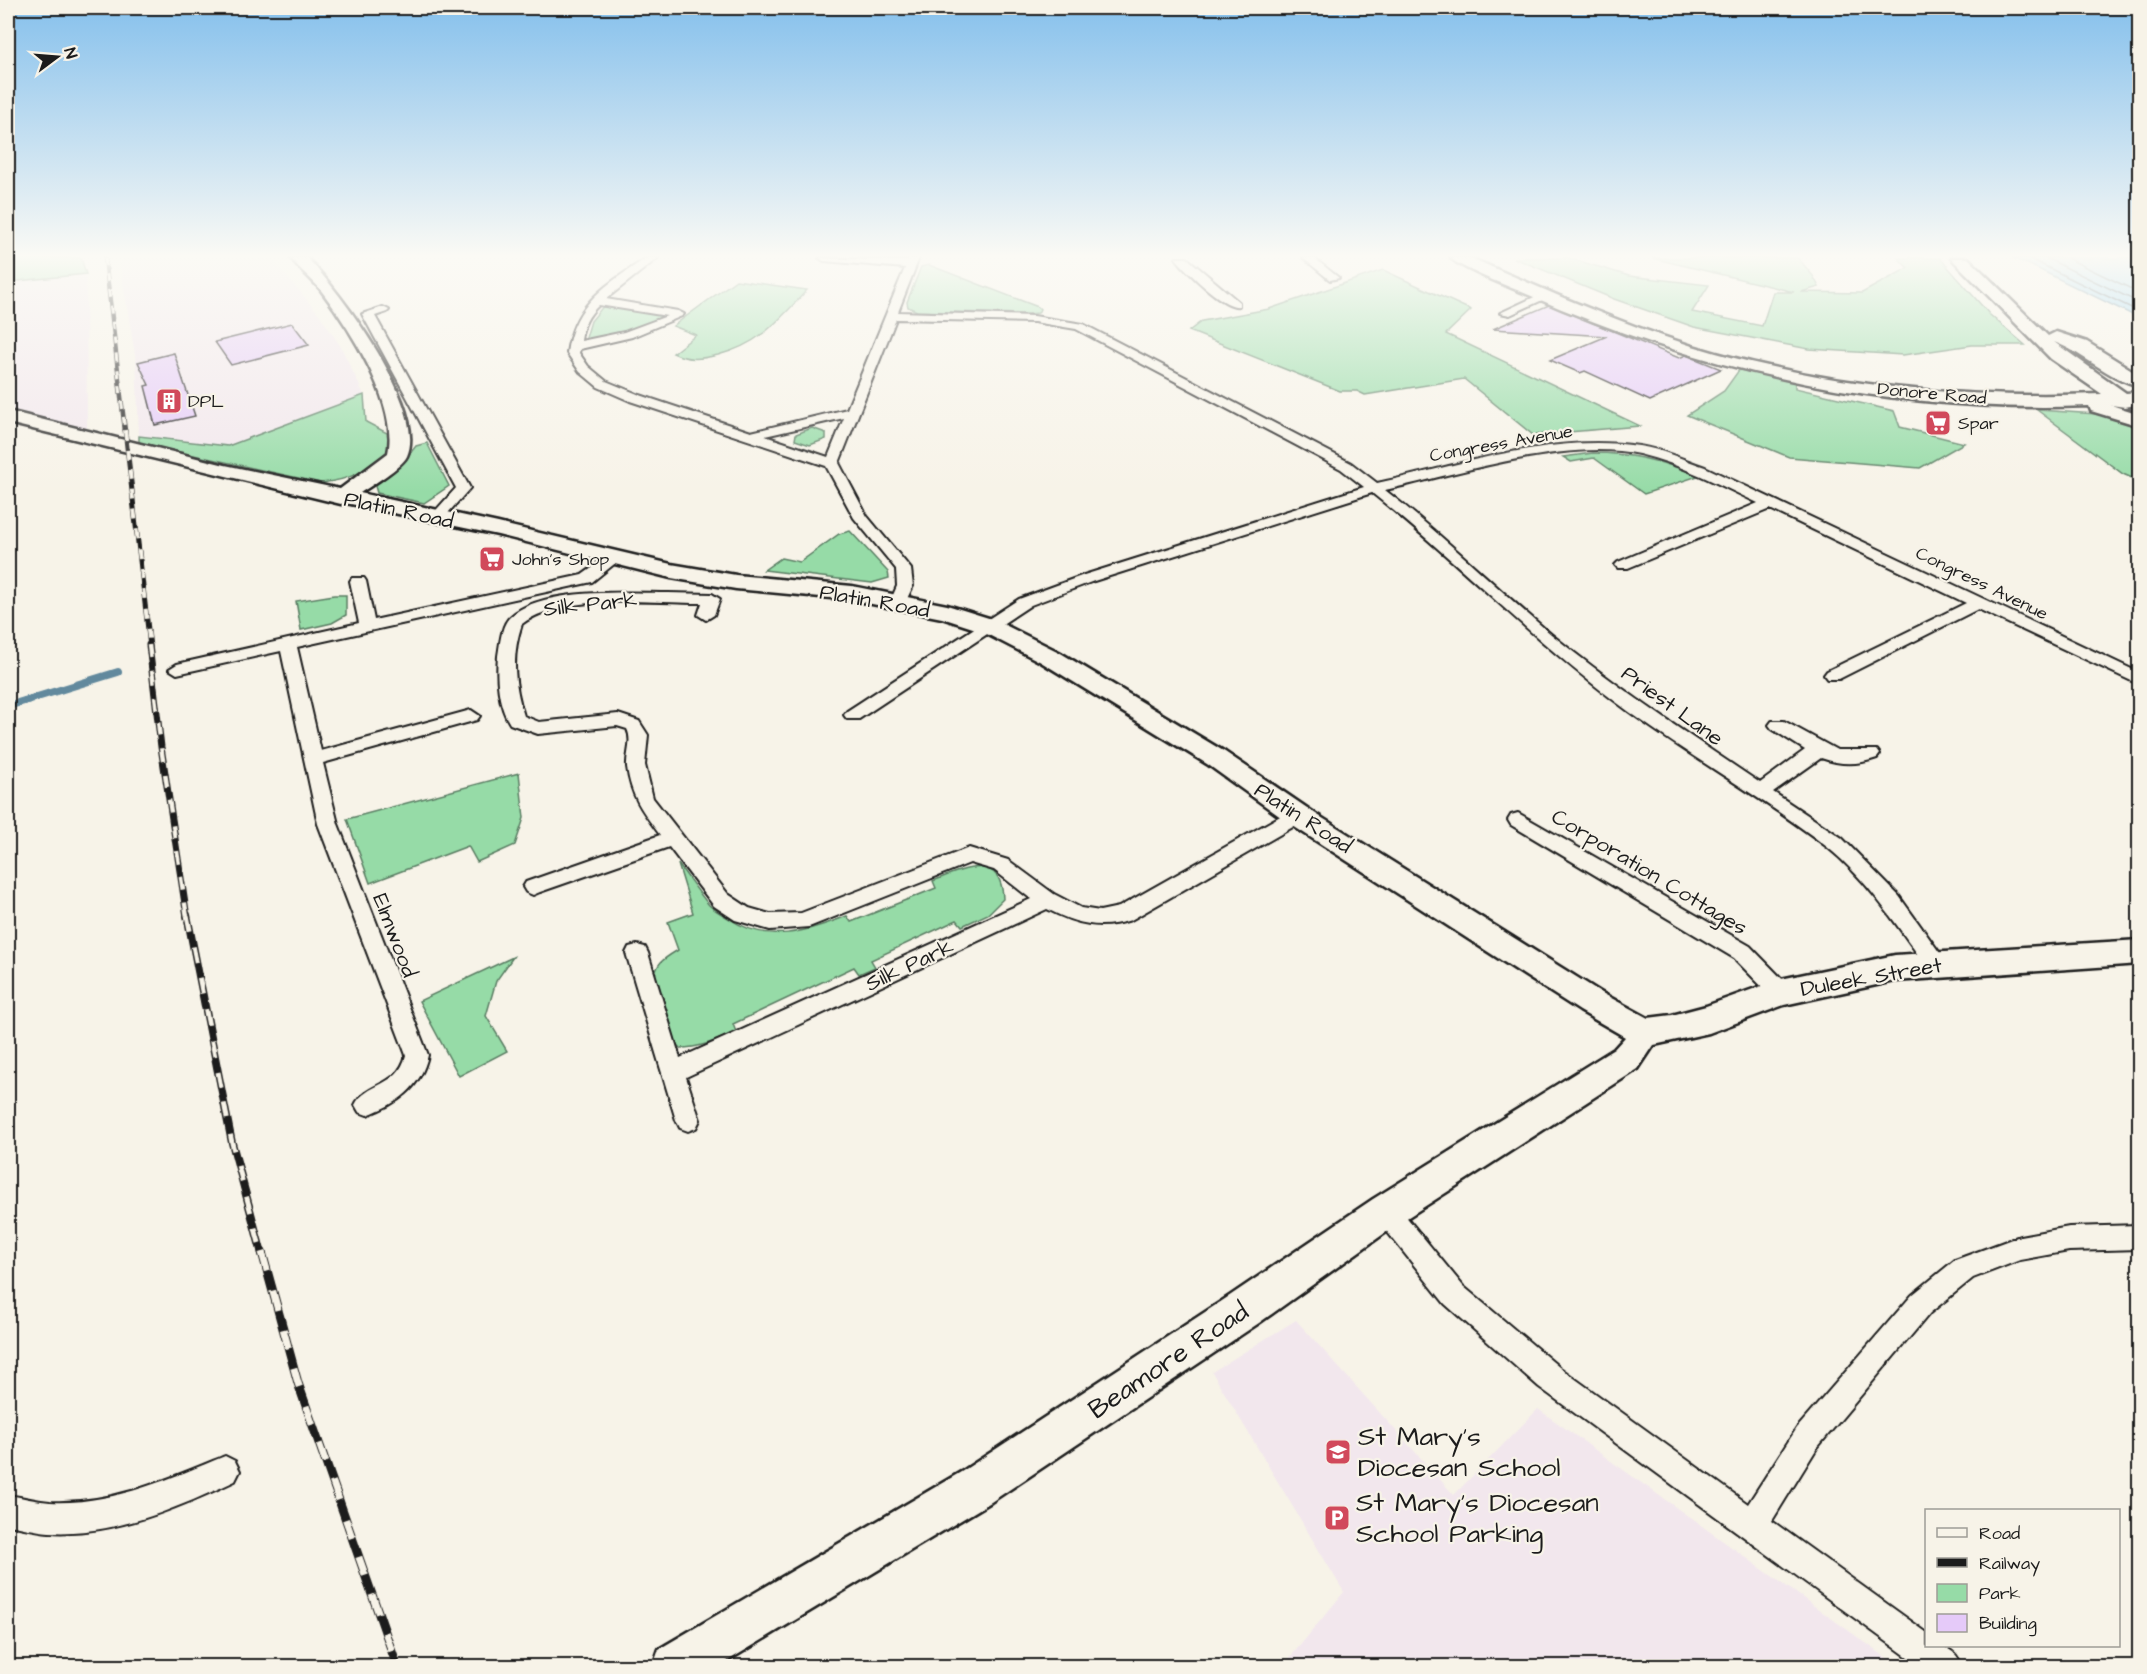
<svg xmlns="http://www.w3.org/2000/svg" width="2147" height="1674" font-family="'Architects Daughter',sans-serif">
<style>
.built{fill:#f2e7ed}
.green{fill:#96dba7;stroke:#597c62;stroke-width:1.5}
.water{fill:#91d1f3;stroke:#62899d;stroke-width:1.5}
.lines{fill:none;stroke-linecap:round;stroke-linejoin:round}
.shore{stroke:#4b6472;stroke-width:1.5}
.stream{stroke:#62899d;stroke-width:8}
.building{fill:#e5caf9;stroke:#1c1c1c;stroke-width:1.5}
.street-casing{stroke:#1c1c1c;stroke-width:4}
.secondary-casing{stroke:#1c1c1c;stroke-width:5}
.street{fill:#f7f3e8;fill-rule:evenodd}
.secondary{fill:#f7f3e8;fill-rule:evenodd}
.rail-far4-casing{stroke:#1c1c1c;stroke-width:4.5}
.rail-far3-casing{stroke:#1c1c1c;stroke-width:5}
.rail-far2-casing{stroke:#1c1c1c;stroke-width:7}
.rail-far1-casing{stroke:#1c1c1c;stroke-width:8}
.rail-casing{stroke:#1c1c1c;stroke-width:9}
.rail-far4{stroke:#f7f3e8;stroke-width:3;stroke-dasharray:8;stroke-linecap:butt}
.rail-far3{stroke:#f7f3e8;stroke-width:4;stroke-dasharray:10;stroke-linecap:butt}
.rail-far2{stroke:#f7f3e8;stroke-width:4.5;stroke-dasharray:13;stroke-linecap:butt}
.rail-far1{stroke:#f7f3e8;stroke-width:5;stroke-dasharray:16;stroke-linecap:butt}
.rail{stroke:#f7f3e8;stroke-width:7;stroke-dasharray:20;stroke-linecap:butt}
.labels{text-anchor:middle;stroke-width:4.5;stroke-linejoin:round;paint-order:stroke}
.far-street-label{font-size:18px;fill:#1c1c1c;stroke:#f7f3e8}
.far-poi-label{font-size:18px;fill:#1c1c1c;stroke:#f7f3e8;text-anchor:start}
.street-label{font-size:22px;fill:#1c1c1c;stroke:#f7f3e8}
.near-street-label{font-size:27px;fill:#1c1c1c;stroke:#f7f3e8}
.near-poi-label{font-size:27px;fill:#1c1c1c;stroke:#f7f3e8;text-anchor:start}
</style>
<rect width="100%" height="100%" fill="#f7f3e8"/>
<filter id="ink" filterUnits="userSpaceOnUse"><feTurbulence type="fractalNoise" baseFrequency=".0167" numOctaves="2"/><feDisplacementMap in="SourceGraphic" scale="12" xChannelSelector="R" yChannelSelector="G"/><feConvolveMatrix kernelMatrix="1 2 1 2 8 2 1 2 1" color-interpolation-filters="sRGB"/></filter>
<g filter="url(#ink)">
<!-- built -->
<g class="built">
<path d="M 119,258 L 271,258 L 319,314 L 341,347 L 364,395 L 228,447 L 139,436 L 136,361 Z"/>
<path d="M 86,274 L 87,431 L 8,408 L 8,282 Z"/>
<path d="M 1296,1320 L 1454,1495 L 1538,1409 L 1898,1666 L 1283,1666 L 1344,1592 L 1212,1372 Z"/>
</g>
<!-- green -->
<g class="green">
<path d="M 8,258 L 81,258 L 86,274 L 8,282 Z"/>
<path d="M 1514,258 L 1569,258 L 1629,276 L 1709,285 L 1692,312 L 1762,326 L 1773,292 L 1794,292 L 1652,258 L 1798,258 L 1813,276 L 1819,287 L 1801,292 L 1862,293 L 1908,268 L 1898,258 L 1940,258 L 1990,315 L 2025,345 L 1972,345 L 1903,355 L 1809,349 L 1694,327 L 1614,299 Z"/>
<path d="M 929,265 L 1038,307 L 1040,309 L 1038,313 L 1027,314 L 917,311 L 908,307 L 907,302 L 921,267 Z"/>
<path d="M 1383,270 L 1471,310 L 1446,334 L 1640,426 L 1533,435 L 1464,379 L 1365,395 L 1357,391 L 1340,391 L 1189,331 L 1202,321 L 1269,309 Z"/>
<path d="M 736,280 L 807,290 C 778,321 760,344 718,355 C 701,359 690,361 673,353 L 696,335 L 673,326 Z"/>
<path d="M 605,304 L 665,314 L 669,317 L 594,342 L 585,341 L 591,321 Z"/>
<path d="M 1739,370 L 1795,382 L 1795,388 L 1894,411 L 1900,427 L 1964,443 L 1920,468 L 1789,457 L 1687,415 L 1724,391 Z"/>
<path d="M 364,395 L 366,422 L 387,433 L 390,449 C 364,471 356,479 321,483 L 139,443 L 139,436 L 228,446 Z"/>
<path d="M 2037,410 L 2097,414 L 2139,427 L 2139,481 L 2123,474 Z"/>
<path d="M 812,428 L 826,433 L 826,439 L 810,445 L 795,440 L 796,434 Z"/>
<path d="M 427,443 L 449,486 L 424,503 L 377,493 L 375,486 L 377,483 L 400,466 L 416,446 Z"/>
<path d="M 1593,453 C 1631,453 1664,461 1698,476 L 1644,494 L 1594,458 L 1571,462 L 1563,457 Z"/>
<path d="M 850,531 L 888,572 L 889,578 L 872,583 L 764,570 L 781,558 L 800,562 L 839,534 Z"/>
<path d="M 334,595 L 346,595 L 346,615 L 332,623 L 301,630 L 296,601 Z"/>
<path d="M 519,773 L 524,818 L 515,845 L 477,862 L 468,846 L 370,883 L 347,819 Z"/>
<path d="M 678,864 C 688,877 698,892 709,905 C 714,910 722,914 728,918 C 768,945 806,932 847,916 L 851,922 L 936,888 L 933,881 C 961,870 1002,850 1003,899 L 988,914 L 962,926 L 957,920 L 871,960 L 875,967 L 859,974 L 854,967 L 733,1024 L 736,1032 C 717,1040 701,1048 680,1048 L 670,1038 L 655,979 C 655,963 665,958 678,950 L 668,922 L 693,913 Z"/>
<path d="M 513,957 L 496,981 L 486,1016 L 507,1051 L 459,1076 L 419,1001 Z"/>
</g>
<!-- water -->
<path class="water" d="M 2012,258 L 2139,258 L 2139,318 L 2028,264 Z"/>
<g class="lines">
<!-- shore -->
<g class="shore">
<path d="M 2028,258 L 2140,312"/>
<path d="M 2046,258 L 2140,303"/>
<path d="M 2067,258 L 2140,293"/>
</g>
<!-- stream -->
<path class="stream" d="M 8,706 L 118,672"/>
</g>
<!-- building -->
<g class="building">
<path d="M 1549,305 L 1679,358 L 1686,355 L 1721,369 L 1650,401 L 1585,371 L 1580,373 L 1550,360 L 1607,336 L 1493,329 Z"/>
<path d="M 292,323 L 309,345 L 231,365 L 215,342 Z"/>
<path d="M 174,353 L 195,416 L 155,425 L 145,386 L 149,385 L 138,362 Z"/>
</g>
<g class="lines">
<!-- street casing -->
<g class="street-casing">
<g id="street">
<path d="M 646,258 L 658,258 L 606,299 L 678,311 L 684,314 L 682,316 L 632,337 L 580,349 L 579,353 L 588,366 L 606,381 L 640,395 L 751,432 L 847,409 L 905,268 L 824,261 L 819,258 L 907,261 L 909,258 L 919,258 L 898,312 L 1034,316 L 1083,324 L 1351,463 L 1377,483 C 1461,465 1552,433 1639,446 C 1661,449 1684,460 1705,467 L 2140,673 L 2140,685 L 1978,609 L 1839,679 L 1827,679 L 1824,675 L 1827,671 L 1966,603 L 1770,509 L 1628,568 L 1618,568 L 1615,565 L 1618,562 L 1758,503 C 1720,485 1681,464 1639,454 C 1567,438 1457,474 1385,490 C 1443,535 1495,587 1551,634 C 1617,688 1689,735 1760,783 L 1805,750 L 1772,729 L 1769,725 L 1772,721 L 1784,721 L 1837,750 L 1877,750 L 1880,754 L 1877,758 C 1857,765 1841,765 1821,758 L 1773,792 L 1842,838 L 1899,896 L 1947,963 L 1944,969 L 1936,972 L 1928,969 C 1899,928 1867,879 1827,847 C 1764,798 1693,759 1628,711 C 1538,645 1460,563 1372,493 L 1094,581 L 1031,605 L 859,719 L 847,719 L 844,715 L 847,711 L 1019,599 L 1084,575 L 1364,487 L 1341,469 L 1076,329 L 1034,322 L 896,319 L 839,463 L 867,516 L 911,569 L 913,586 L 904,605 L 892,605 L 890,602 L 897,586 L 896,569 L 854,518 L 826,466 L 630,401 L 598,387 L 580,372 L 567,353 C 574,302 607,285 646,258 ZM 599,305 L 667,316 L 624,332 L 581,341 C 582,327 588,315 599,305 ZM 844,418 L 828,457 L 765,436 Z"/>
<path d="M 1176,258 L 1187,258 L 1239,302 L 1239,306 C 1224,309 1185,270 1176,258 Z"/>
<path d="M 1303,258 L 1314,258 L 1339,278 L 1330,280 Z"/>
<path d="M 1541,294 L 1551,296 L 1510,315 L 1500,313 Z"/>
<path d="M 383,307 L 389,310 L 387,312 L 375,316 L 470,488 L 441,521 L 436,522 L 429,518 L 456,488 L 362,314 Z"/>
<path d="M 613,553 L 618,555 L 621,558 L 618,561 L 592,582 L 297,647 L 321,751 L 471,710 L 480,716 L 477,720 L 323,763 L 338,824 L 428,1055 C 421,1088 397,1104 367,1115 L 359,1112 L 355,1105 C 366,1082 398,1088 406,1055 L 318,824 L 281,651 L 177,674 L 169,669 L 177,664 L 359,623 L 350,581 L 352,578 L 364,578 L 366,581 L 374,620 L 582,575 Z"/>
<path d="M 668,593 L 712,594 L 720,599 L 714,615 L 706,620 L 698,615 L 702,603 L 693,603 C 645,602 562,594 522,624 C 511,656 514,685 524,716 L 539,722 L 618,714 L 639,721 L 648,735 L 645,765 L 653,798 L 728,894 L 749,908 L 770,914 L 801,913 L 969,848 L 1008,860 L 1054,894 L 1081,908 L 1100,911 L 1119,907 L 1291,810 L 1305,810 L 1308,815 L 1305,820 L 1131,920 C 1099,930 1076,924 1047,909 L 686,1077 L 700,1120 L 696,1128 L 688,1131 L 680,1128 L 676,1120 L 626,953 L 629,947 L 637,945 L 645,947 L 648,953 L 680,1058 L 1031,899 L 994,870 L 970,863 L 809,927 L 770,930 L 735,920 L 714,906 L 669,847 L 540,892 L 533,895 L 526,892 L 523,887 L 526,882 L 660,835 C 643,812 631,797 627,767 C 626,754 633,741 627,729 L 617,726 L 538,734 L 510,724 C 498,706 496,677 498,656 C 500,645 501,625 510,617 C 541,587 628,593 668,593 Z"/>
<path d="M 1518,813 L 1750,946 L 1789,986 L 1792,992 L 1789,998 L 1781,1001 L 1773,998 L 1734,958 L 1511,825 L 1508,820 L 1511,815 Z"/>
<path d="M 1386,1199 L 1395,1203 L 1463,1286 L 1559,1367 L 1748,1504 L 1797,1428 L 1912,1295 L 1955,1260 L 2020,1236 L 2069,1227 L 2140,1225 L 2140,1249 L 2069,1251 L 2020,1260 L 1973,1278 L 1930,1313 L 1817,1448 L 1772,1521 L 1926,1632 L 1926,1646 C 1945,1646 1955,1648 1962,1666 L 1920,1666 L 1539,1387 L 1445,1304 L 1377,1219 L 1373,1211 L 1377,1203 Z"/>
<path d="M 225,1456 L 235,1461 L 240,1471 L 235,1481 C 178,1508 113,1536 49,1532 C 35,1531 21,1527 8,1525 L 8,1495 C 22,1497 36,1501 50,1502 C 111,1505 169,1479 225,1456 Z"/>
</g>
</g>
<!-- secondary casing -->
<g class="secondary-casing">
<g id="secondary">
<path d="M 291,258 L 307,258 C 340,291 428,409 407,456 C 402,467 371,486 360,493 L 498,523 L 671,564 L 736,575 L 852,586 L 947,605 L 995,620 L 1059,652 L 1225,752 L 1316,814 L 1602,993 L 1648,1018 L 1672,1015 L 1706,1006 L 1781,979 L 1895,955 L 2140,940 L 2140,964 L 1895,981 L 1784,1005 L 1709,1033 L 1654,1045 L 1638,1069 L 1399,1223 L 1259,1323 L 991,1502 L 719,1666 L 653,1666 L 659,1649 L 961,1472 L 1231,1295 L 1373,1199 L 1614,1049 L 1625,1037 L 1580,1011 L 1296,828 L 1207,764 L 1041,662 L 979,630 L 942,618 L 852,600 L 736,589 L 671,578 L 498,535 L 346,503 L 341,504 L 8,423 L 8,411 L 225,465 L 340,489 L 388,453 C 399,404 349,327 320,289 C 311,278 299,269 291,258 Z"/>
<path d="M 1451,258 L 1471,258 C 1552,293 1632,329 1716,353 C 1841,388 1973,399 2102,394 L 2051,359 L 1951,258 L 1968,258 L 2048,336 L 2056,332 L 2087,342 L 2140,375 L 2140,386 C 2108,379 2084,353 2054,342 L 2126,393 L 2140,392 L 2140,404 L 2125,407 L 2111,405 L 2140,414 L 2140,426 L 2091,411 L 2089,406 C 1896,414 1705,373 1529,295 C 1513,288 1459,268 1451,258 Z"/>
</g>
</g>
<!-- street -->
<use href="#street" class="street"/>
<!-- secondary -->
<use href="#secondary" class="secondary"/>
<!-- rail-far4 casing -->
<g class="rail-far4-casing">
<path id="rail-far4" d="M 105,258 L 125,431"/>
</g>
<!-- rail-far3 casing -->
<g class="rail-far3-casing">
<path id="rail-far3" d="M 125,430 L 150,647"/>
</g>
<!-- rail-far2 casing -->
<g class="rail-far2-casing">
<path id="rail-far2" d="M 149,645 L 161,747 L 187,917"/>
</g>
<!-- rail-far1 casing -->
<g class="rail-far1-casing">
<path id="rail-far1" d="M 187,915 L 232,1143 L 262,1254"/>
</g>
<!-- rail casing -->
<g class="rail-casing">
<path id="rail" d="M 262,1252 L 298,1383 L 397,1666"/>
</g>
<!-- rail-far4 -->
<use href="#rail-far4" class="rail-far4"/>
<!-- rail-far3 -->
<use href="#rail-far3" class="rail-far3"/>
<!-- rail-far2 -->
<use href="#rail-far2" class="rail-far2"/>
<!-- rail-far1 -->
<use href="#rail-far1" class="rail-far1"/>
<!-- rail -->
<use href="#rail" class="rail"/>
</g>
</g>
<!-- sky -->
<linearGradient id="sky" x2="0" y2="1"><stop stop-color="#85c0ec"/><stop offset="0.52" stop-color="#fbfaf5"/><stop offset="1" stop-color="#fbfaf5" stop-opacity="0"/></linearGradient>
<rect width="2147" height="492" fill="url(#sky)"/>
<!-- icons -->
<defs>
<g id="building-square" transform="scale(1.35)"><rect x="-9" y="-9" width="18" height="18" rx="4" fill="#d1495b" stroke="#f7f3e8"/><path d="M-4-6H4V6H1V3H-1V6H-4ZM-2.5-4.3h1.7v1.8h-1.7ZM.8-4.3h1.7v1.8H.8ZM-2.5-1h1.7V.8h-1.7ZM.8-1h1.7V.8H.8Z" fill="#fff"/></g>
<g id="supermarket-square" transform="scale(1.35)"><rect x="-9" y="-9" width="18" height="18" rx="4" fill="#d1495b" stroke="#f7f3e8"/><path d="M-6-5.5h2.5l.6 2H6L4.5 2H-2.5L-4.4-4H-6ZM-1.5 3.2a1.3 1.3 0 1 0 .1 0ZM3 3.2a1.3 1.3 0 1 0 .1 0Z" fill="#fff"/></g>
<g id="school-square" transform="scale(1.35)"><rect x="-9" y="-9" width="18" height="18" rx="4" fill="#d1495b" stroke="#f7f3e8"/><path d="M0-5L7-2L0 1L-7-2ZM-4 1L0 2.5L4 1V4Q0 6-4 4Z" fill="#fff"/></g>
<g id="parking-square" transform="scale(1.35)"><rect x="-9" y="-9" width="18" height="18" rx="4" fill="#d1495b" stroke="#f7f3e8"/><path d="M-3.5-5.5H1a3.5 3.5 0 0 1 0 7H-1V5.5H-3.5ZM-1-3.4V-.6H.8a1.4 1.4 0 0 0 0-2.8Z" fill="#fff"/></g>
</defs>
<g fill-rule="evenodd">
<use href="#building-square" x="169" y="401"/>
<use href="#supermarket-square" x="1938" y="423"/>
<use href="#supermarket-square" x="492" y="559"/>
<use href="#school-square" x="1338" y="1452"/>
<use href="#parking-square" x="1337" y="1518"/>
</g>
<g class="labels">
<!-- far-street labels -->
<g class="far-street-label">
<text transform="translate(1932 393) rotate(5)" y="6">Donore Road</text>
<text transform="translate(1501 443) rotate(-10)" y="6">Congress Avenue</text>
<text transform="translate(1982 583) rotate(26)" y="6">Congress Avenue</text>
</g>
<!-- far-poi labels -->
<g class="far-poi-label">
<text x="188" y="407">DPL</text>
<text x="1958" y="429">Spar</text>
<text x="512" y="565">John's Shop</text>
</g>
<!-- street labels -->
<g class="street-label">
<text transform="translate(399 509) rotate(12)" y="8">Platin Road</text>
<text transform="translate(875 600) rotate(10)" y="8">Platin Road</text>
<text transform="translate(590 603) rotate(-6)" y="8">Silk Park</text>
<text transform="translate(1673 705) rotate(36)" y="8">Priest Lane</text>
<text transform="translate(1304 817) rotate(33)" y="8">Platin Road</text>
<text transform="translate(1650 871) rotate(31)" y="8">Corporation Cottages</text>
<text transform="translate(396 935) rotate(69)" y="8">Elmwood</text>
<text transform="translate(909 964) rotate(-25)" y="8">Silk Park</text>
<text transform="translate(1871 976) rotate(-10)" y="8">Duleek Street</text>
</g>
<!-- near-street labels -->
<g class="near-street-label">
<text transform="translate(1168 1360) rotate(-34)" y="9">Beamore Road</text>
</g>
<!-- near-poi labels -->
<g class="near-poi-label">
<text x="1358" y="1445">St Mary's<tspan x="1358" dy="31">Diocesan School</tspan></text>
<text x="1356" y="1511">St Mary's Diocesan<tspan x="1356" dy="31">School Parking</tspan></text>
</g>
</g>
<!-- margin -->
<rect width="2147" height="1674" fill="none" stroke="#f7f3e8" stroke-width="30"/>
<rect x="15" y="15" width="2117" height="1644" fill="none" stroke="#1c1c1c" stroke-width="2" filter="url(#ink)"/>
<!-- legend -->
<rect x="1925" y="1509" width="195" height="138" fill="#f7f3e8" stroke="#9f9d96" stroke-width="1.5"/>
<rect x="1937" y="1528" width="30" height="9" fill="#f7f3e8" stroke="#9f9d96" stroke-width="1.5"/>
<text x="1979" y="1539" font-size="18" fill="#1c1c1c">Road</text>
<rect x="1937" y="1558" width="30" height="9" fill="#1c1c1c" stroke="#9f9d96" stroke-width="1.5"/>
<text x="1979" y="1569" font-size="18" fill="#1c1c1c">Railway</text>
<rect x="1937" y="1584" width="30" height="18" fill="#96dba7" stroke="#9f9d96" stroke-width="1.5"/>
<text x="1979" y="1599" font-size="18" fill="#1c1c1c">Park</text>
<rect x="1937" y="1614" width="30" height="18" fill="#e5caf9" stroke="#9f9d96" stroke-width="1.5"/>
<text x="1979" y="1629" font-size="18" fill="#1c1c1c">Building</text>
<!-- north arrow -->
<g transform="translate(57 57) rotate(74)" stroke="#f7f3e8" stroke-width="4.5" paint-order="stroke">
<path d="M0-4.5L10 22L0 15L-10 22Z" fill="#1c1c1c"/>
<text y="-9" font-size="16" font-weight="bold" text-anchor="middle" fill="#1c1c1c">N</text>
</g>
</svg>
